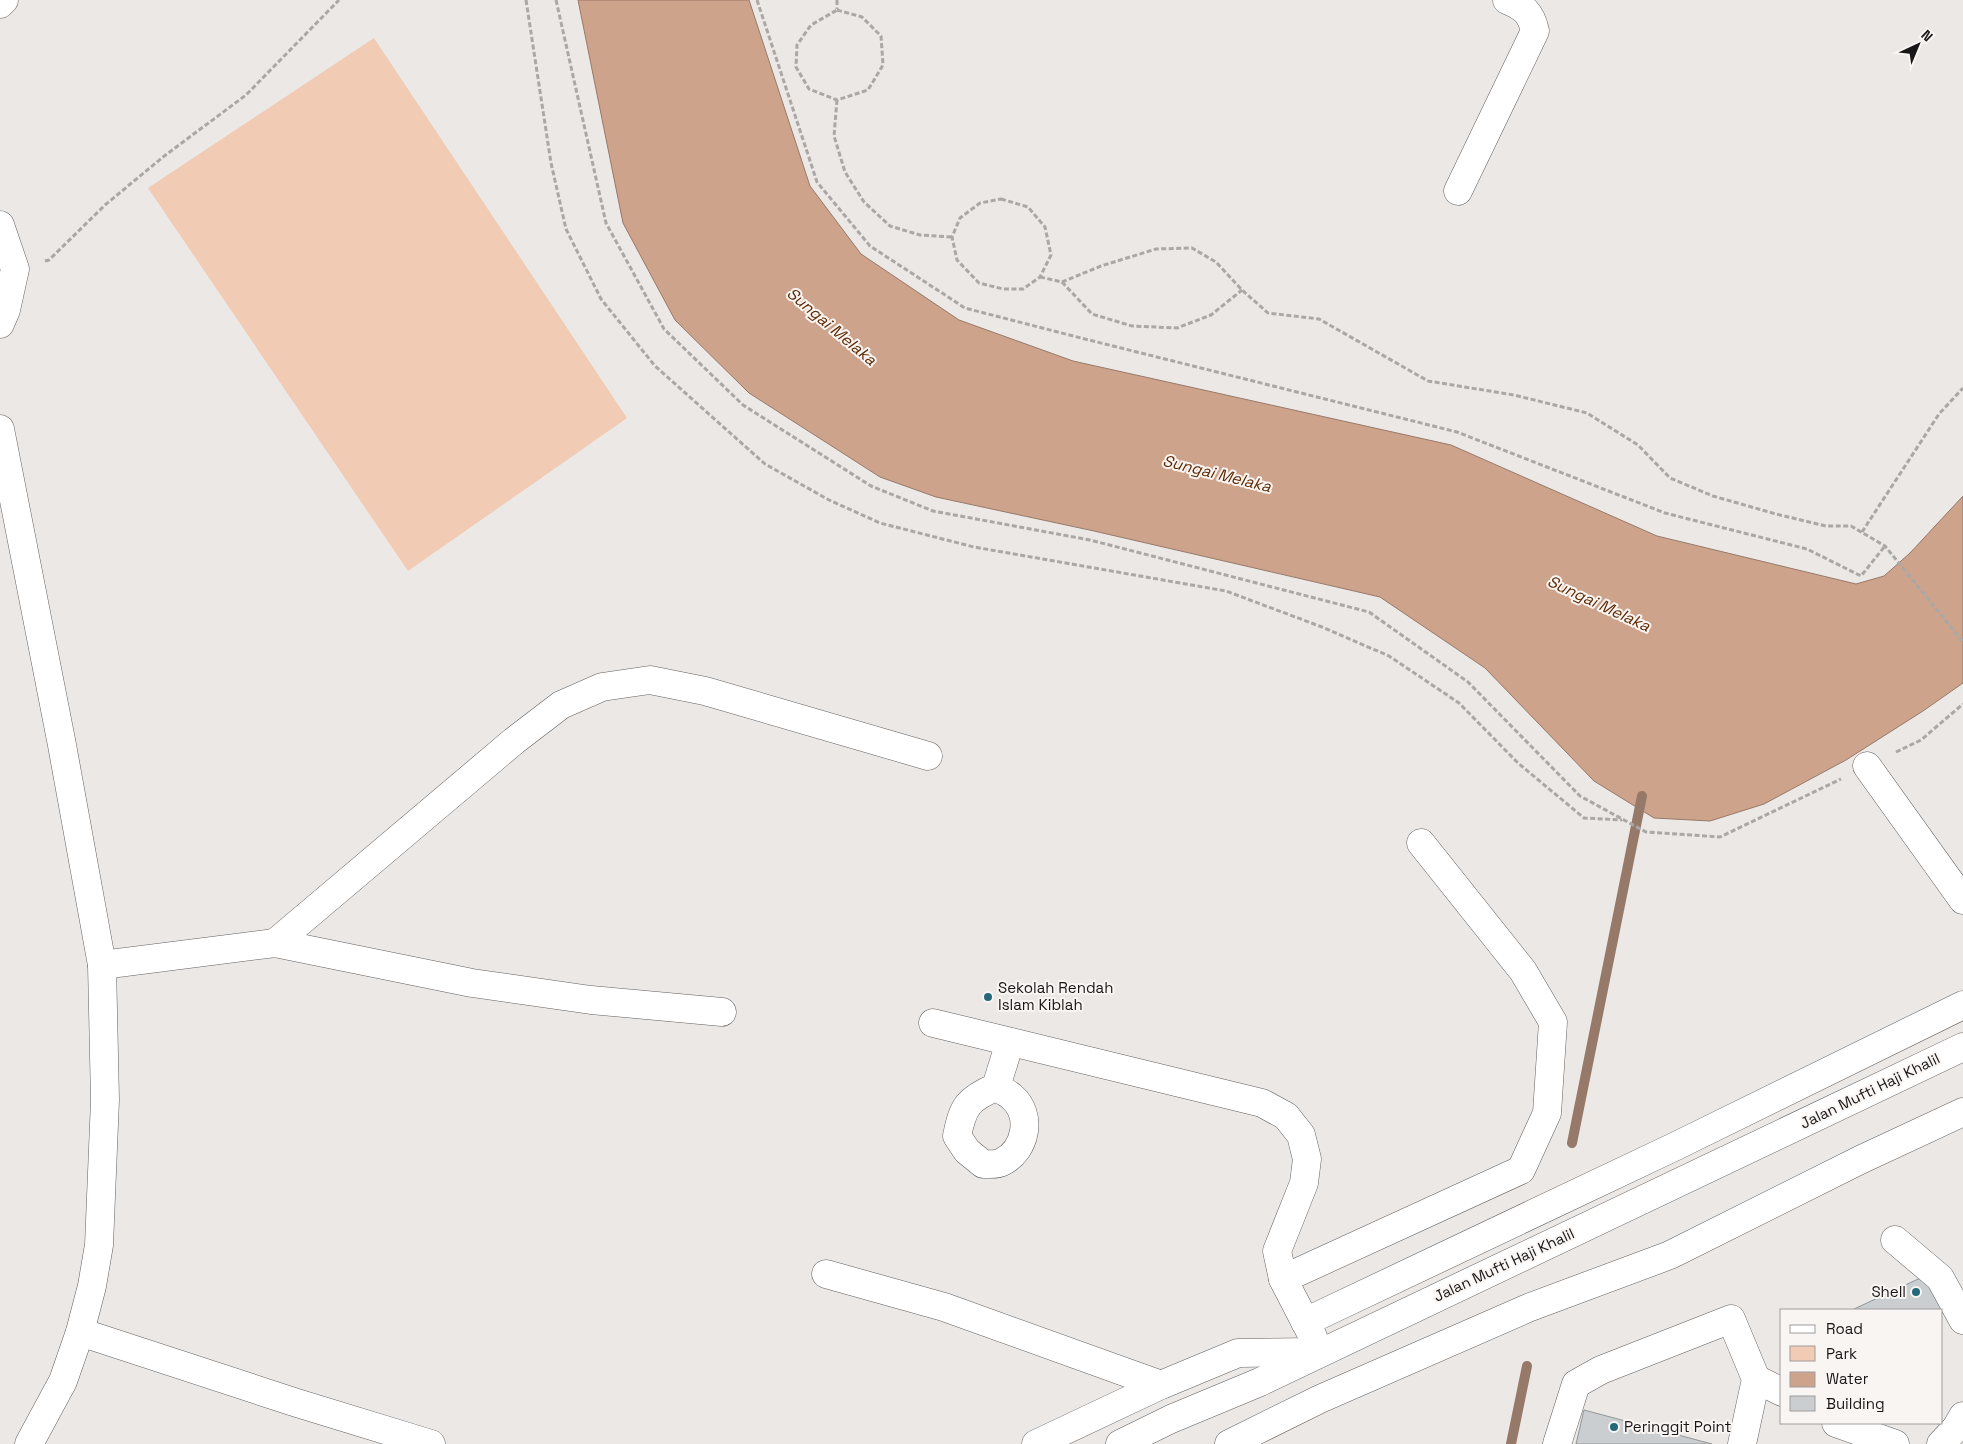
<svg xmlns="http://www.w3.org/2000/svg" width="1963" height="1444" font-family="'Space Grotesk',sans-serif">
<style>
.green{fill:#f2cbb5}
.water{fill:#cea38c;stroke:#977969}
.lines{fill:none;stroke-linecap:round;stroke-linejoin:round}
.stream{stroke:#977969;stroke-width:10}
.building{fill:#cbced0;stroke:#929597}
.minor-casing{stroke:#63605f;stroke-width:29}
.major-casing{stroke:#63605f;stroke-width:29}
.path{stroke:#aaa8a6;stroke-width:3;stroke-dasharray:5 2.5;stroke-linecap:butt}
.minor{stroke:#fff;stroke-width:28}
.major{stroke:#fff;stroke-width:28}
.poi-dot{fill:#25687a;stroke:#f9f5f3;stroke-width:2}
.labels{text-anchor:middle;stroke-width:4;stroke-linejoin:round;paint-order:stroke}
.poi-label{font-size:15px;fill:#181616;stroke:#f9f5f3;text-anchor:start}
.street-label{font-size:15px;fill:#181616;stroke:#f9f5f3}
.water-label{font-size:16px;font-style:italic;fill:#602b04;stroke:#f9f5f3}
</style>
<rect width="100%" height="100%" fill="#ebe8e6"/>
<!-- green -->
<path class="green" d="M 374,38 L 627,418 L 408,571 L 148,188 Z"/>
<!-- water -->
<path class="water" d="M 578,0 L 749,0 L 810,186 L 861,254 L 959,320 L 1073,361 L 1451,445 L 1657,536 L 1856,584 L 1884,576 L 1910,553 L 1963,496 L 1963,683 L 1923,711 L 1846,760 L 1764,804 L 1710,821 L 1654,818 L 1594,781 L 1485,668 L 1380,597 L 1094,531 L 936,497 L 880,477 L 749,393 L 675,320 L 623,223 Z"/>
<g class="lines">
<!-- stream -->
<g class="stream">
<path d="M 1572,1143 L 1642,796"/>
<path d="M 1511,1444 L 1527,1366"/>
</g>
</g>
<!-- building -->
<g class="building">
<path d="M 1931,1273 L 1948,1310 L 1942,1313 L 1942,1310 L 1852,1310 Z"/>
<path d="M 1584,1410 L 1712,1444 L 1576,1444 Z"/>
</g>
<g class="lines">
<!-- minor casing -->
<g class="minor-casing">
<g id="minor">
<path d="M 0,4 L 4,0"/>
<path d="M 1458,191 L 1535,31 C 1531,13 1524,7 1507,0"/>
<path d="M 0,225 L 15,269 L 6,310 L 0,324"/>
<path d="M 0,429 L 62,745 L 102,965 L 105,1100 L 99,1245 L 92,1286 L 80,1332 L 63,1381 L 29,1444"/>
<path d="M 1867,766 L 1963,900"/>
<path d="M 275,943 L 514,741 L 561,705 L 602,687 L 650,680 L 705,691 L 928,756"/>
<path d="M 102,965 L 275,943 L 472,983 L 591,1000 L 722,1012"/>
<path d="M 933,1023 L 1262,1103 L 1286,1116 L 1301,1135 L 1307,1159 L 1304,1183 L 1277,1251 L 1283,1279 L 1313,1337"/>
<path d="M 996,1087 C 1001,1090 1008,1093 1012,1097 C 1033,1115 1026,1150 1002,1162 C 997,1165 988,1164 983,1164 L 967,1151 L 957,1136 C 963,1106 968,1099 996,1087 L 1010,1042"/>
<path d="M 1895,1240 L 1940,1278 L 1963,1320"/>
<path d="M 826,1274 L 944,1307 L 1161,1385"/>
<path d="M 1283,1279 L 1521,1170 L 1547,1113 L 1553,1022 L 1523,971 L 1421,843"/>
<path d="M 1305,1322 L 1676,1146 L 1963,1005"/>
<path d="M 80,1332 L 297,1403 L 431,1444"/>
<path d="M 1756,1379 L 1782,1392"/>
<path d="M 1836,1423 L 1895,1444"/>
<path d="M 1557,1444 L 1576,1384 L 1601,1370 L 1731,1319 L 1756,1379 L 1742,1444"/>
<path d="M 1941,1444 L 1956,1428 L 1963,1416"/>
</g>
</g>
<!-- major casing -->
<g class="major-casing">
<g id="major">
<path d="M 1036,1444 L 1161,1385 L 1238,1353 L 1315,1352"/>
<path d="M 1120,1444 L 1171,1419 L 1260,1382 L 1963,1047"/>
<path d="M 1229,1444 L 1320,1399 L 1528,1308 L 1670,1255 L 1860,1160 L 1963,1112"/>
</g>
</g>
<!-- path -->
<g class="path">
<path d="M 526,0 L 551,163 L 566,229 L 601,299 L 655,366 L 765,464 L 829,500 L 880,523 L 974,547 L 1226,591 L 1322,627 L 1389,656 L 1459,703 L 1518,763 L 1584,818 L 1622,820"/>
<path d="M 556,0 L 606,223 L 664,329 L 743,405 L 871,486 L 933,511 L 1090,540 L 1369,612 L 1468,682 L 1580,796 L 1646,832 L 1720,837 L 1841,779"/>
<path d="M 757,0 L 817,182 L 870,246 L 965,308 L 1081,338 L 1457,432 L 1665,513 L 1807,549 L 1861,576 L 1885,546"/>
<path d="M 837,0 L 837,9"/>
<path d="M 837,10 L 862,17 L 881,36 L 883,65 L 868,90 L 837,100 L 809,89 L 796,67 L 797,45 L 811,25 Z"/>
<path d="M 837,100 L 834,136 L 845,172 L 864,202 L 890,226 L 920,235 L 952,237"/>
<path d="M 1001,199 L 1028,207 L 1045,227 L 1051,255 L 1040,277 L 1023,289 L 1003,289 L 979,283 L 957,260 L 952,237 L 960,218 L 980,203 Z"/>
<path d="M 45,261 L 49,260 L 105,205 L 163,157 L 246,95 L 339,0"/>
<path d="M 1040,277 L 1062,282 L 1101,266 L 1156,249 L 1192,248 L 1216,262 L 1242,290 L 1268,313 L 1319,319 L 1428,381 L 1514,395 L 1587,413 L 1638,445 L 1670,478 L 1713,496 L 1776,514 L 1826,526 L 1851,526 L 1885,546 L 1963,642"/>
<path d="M 1062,282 L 1092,314 L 1132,326 L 1177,328 L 1211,315 L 1242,290"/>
<path d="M 1862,532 L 1939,414 L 1963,388"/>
<path d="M 1896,752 L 1921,740 L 1963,704"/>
</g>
<!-- minor -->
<use href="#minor" class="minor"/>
<!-- major -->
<use href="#major" class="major"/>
</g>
<!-- markers -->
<g class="poi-dot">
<circle cx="988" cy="997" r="5"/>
<circle cx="1916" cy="1292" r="5"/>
<circle cx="1614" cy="1427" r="5"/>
</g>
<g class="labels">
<!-- poi labels -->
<g class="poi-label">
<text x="998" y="993">Sekolah Rendah<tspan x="998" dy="17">Islam Kiblah</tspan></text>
<text x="1906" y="1297" text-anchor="end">Shell</text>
<text x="1624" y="1432">Peringgit Point</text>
</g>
<!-- street labels -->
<g class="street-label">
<text transform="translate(1870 1091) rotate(-26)" y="5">Jalan Mufti Haji Khalil</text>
<text transform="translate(1504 1265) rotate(-25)" y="5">Jalan Mufti Haji Khalil</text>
</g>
<!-- water labels -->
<g class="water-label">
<text transform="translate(832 326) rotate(40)" y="6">Sungai Melaka</text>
<text transform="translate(1217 473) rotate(14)" y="6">Sungai Melaka</text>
<text transform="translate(1599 603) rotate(25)" y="6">Sungai Melaka</text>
</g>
</g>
<!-- legend -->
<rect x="1780" y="1309" width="162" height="115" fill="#f9f5f3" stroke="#9f9c9b"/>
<rect x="1790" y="1325" width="25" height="8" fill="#ffffff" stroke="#9f9c9b"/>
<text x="1826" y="1334" font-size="15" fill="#181616">Road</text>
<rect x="1790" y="1346" width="25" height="15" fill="#f2cbb5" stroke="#9f9c9b"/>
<text x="1826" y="1359" font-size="15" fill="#181616">Park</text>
<rect x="1790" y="1372" width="25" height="15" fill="#cea38c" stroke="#9f9c9b"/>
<text x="1826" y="1384" font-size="15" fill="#181616">Water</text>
<rect x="1790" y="1396" width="25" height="15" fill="#cbced0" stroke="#9f9c9b"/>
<text x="1826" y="1409" font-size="15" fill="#181616">Building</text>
<!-- north arrow -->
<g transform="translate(1918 45) rotate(44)" stroke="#f9f5f3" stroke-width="4" paint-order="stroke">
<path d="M0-4L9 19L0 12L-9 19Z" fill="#181616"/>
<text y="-8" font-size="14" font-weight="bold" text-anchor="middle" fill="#181616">N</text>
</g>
</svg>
